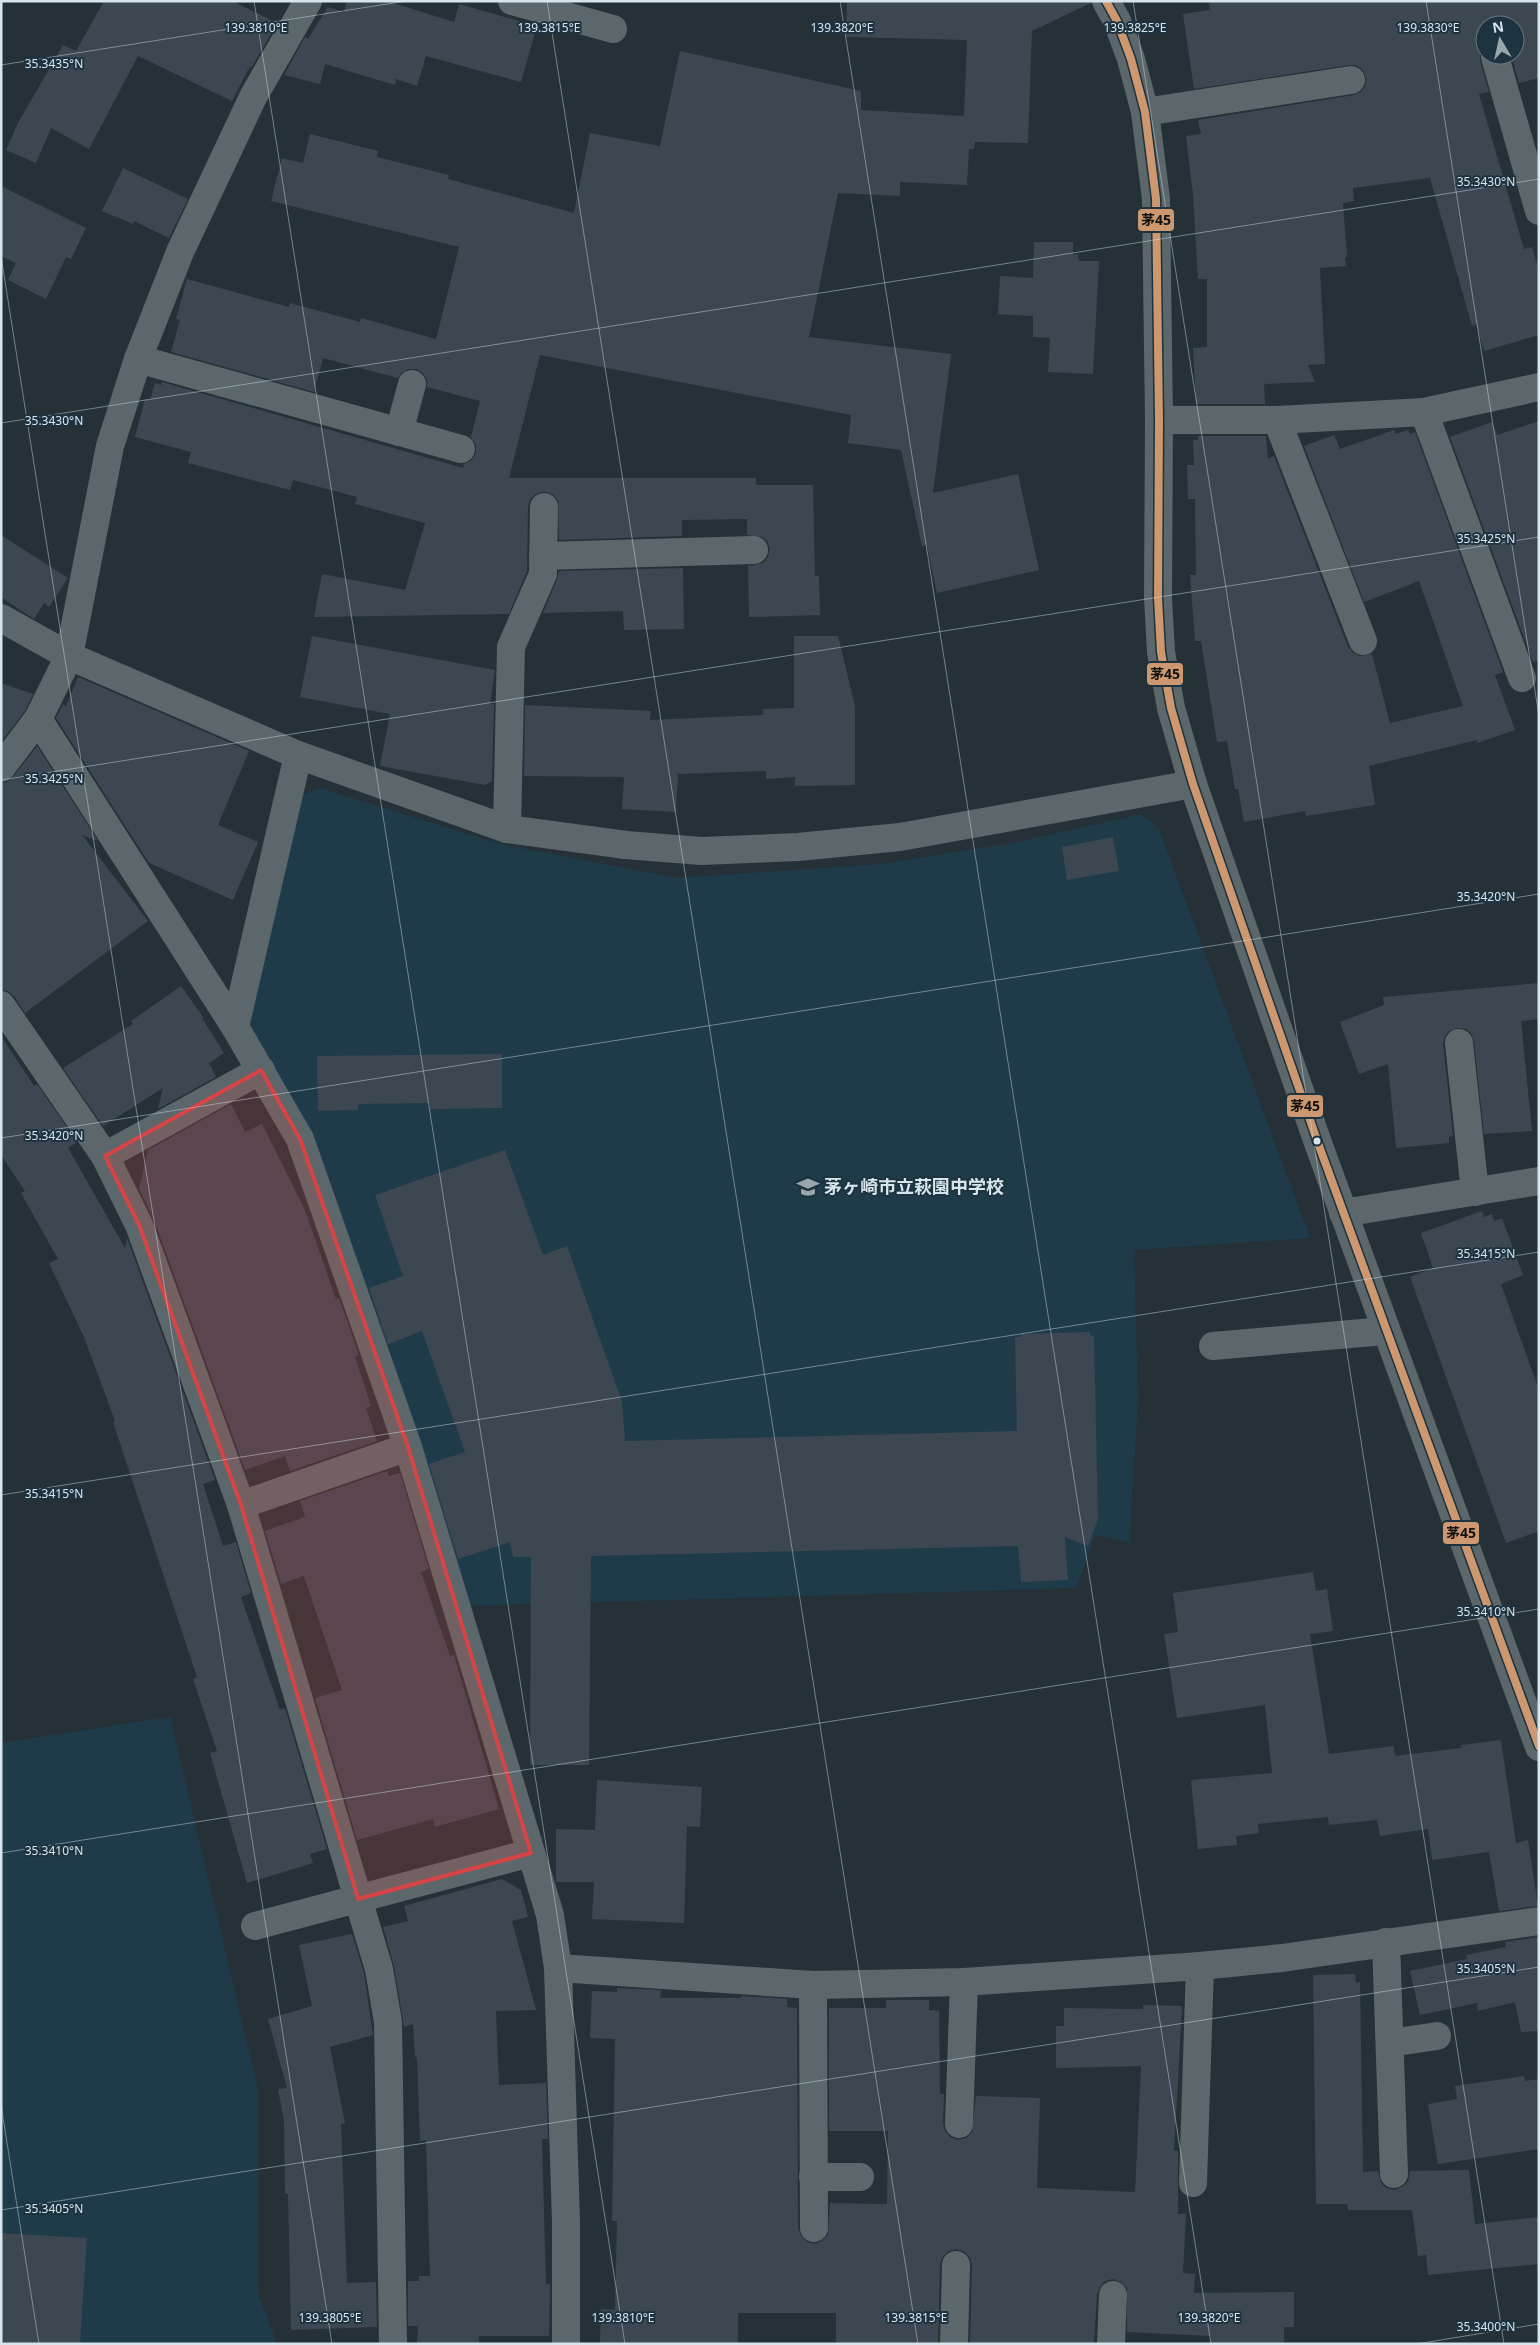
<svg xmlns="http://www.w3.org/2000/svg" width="1540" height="2345" font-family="'Noto Sans','Noto Sans JP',sans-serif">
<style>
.built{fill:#1f3b49}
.building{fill:#3d4752}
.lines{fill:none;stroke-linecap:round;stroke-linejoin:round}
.minor{stroke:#5b676a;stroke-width:28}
.bus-1-casing{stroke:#1d333f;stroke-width:11}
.bus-1{stroke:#cd976f;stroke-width:8}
.marked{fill:#d64446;fill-opacity:0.2;stroke:#d64446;stroke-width:4;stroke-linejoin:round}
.ticks{fill:none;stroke:#d8e5ed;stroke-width:1;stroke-opacity:0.45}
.bus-dot{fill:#d8e5ed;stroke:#1d333f;stroke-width:2}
.labels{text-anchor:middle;stroke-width:4;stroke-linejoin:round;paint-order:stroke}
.poi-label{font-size:18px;font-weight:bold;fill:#d8e5ed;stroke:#1d333f;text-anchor:start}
.ticks-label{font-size:12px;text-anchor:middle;fill:#d8e5ed;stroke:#1d333f;stroke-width:4;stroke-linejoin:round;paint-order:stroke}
.line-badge{stroke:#1d333f;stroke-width:2}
.pale-badge-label{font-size:14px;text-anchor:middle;font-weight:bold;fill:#111}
</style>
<rect width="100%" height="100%" fill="#253137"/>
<!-- built -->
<g class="built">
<path d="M 320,788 L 500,844 L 677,878 L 881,864 L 1013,843 L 1142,814 L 1159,829 L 1310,1238 L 1134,1250 L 1138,1400 L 1129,1543 L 1095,1535 L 1076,1588 L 466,1606 L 239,1012 L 298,797 Z"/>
<path d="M 170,1717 L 258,2090 L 258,2293 L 277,2344 L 1,2344 L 1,1743 Z"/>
</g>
<!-- building -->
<g class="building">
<path d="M 104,1 L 232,1 L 277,23 L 252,67 L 250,66 L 232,101 L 138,56 L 89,149 L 51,128 L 36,163 L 6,150 L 19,121 L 63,45 L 76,51 Z"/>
<path d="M 347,1 L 387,1 L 454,22 L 459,4 L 537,26 L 521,82 L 426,56 L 417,86 L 396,79 L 395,85 L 325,64 L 320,84 L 284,75 L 305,37 L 308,39 L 328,7 L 344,12 Z"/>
<path d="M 847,1 L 1090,1 L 1091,3 L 1032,31 L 1028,143 L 975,142 L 974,149 L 969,149 L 967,185 L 900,182 L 900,196 L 838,193 L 809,337 L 951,354 L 933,493 L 1018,474 L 1039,570 L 937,593 L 927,545 L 922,546 L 901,450 L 848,443 L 851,415 L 540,355 L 509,478 L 756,478 L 756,485 L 813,485 L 815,576 L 819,576 L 820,615 L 749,617 L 748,566 L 763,563 L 768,557 L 770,549 L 767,541 L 762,537 L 747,535 L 747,519 L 682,520 L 682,536 L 559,540 L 558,500 L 552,494 L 544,491 L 536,494 L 530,499 L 528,507 L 527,571 L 509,614 L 314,617 L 322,574 L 405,590 L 425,523 L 355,504 L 357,497 L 293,480 L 290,490 L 188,463 L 191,452 L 135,437 L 145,399 L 150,400 L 155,383 L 162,385 L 162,382 L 463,468 L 464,464 L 472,460 L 476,453 L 476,445 L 471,437 L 480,401 L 427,387 L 427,380 L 423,373 L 417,369 L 408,369 L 401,373 L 398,378 L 323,358 L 314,392 L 171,352 L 180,320 L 176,319 L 187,279 L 289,307 L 290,303 L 360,322 L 361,318 L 436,339 L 459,247 L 271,201 L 282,158 L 303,163 L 310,134 L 378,151 L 377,157 L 449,175 L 448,179 L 574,213 L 590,133 L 660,146 L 680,51 L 861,91 L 861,110 L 964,116 L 967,40 L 846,37 Z"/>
<path d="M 1209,1 L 1539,1 L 1539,78 L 1519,83 L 1511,55 L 1515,55 L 1515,25 L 1485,25 L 1485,45 L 1480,53 L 1480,61 L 1489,92 L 1479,94 L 1524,249 L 1532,247 L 1539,271 L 1539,335 L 1484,351 L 1476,324 L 1472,326 L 1430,178 L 1353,188 L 1354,201 L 1343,203 L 1347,257 L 1345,257 L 1346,266 L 1320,268 L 1325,364 L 1308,365 L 1315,382 L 1264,384 L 1265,404 L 1196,404 L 1193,348 L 1207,347 L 1207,279 L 1198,279 L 1193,195 L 1186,136 L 1201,134 L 1198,120 L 1354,95 L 1361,92 L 1365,86 L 1366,78 L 1363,70 L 1356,65 L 1349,65 L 1194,89 L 1183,14 L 1210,10 Z"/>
<path d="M 123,168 L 188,199 L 169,238 L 134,221 L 133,224 L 102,211 Z"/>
<path d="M 1,186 L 86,228 L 71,259 L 66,257 L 46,299 L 8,280 L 16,263 L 1,256 Z"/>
<path d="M 1034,242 L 1073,242 L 1073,255 L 1078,254 L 1079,261 L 1099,261 L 1093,374 L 1048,372 L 1050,338 L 1033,337 L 1033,316 L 998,314 L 1000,276 L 1033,278 Z"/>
<path d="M 1539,421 L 1539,660 L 1533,662 L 1450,437 L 1492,422 L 1497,435 Z"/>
<path d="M 1394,430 L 1396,434 L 1408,430 L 1410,434 L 1415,432 L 1503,672 L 1495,675 L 1515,730 L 1477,743 L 1477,740 L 1369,766 L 1375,805 L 1306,816 L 1305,811 L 1244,822 L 1238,789 L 1235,789 L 1227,741 L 1217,742 L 1201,641 L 1195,641 L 1190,575 L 1196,575 L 1195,499 L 1188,499 L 1187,465 L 1194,465 L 1193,440 L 1198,440 L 1198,436 L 1266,436 L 1268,459 L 1274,456 L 1348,647 L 1353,653 L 1360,656 L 1372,654 L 1390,723 L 1463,706 L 1419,581 L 1364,602 L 1304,446 L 1334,435 L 1340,449 Z"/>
<path d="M 1,535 L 68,578 L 49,607 L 44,603 L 34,619 L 1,597 Z"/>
<path d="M 683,568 L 684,629 L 624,630 L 623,611 L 543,613 L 557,580 L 559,571 Z"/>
<path d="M 312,636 L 495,670 L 490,704 L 494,704 L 492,781 L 485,785 L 380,766 L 390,714 L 300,697 Z"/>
<path d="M 794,636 L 838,636 L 855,706 L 855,785 L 795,786 L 795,777 L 766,779 L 766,771 L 678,774 L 676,812 L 622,809 L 624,777 L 524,776 L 525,705 L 651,711 L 650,720 L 763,715 L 763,709 L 794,708 Z"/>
<path d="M 78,677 L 249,751 L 218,825 L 258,842 L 233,900 L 149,863 L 56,718 L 63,704 L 66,706 Z"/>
<path d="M 1,683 L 33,694 L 25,711 L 1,742 Z"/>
<path d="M 37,746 L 98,841 L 82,835 L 148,921 L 25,1013 L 14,996 L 8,991 L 1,990 L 1,783 L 8,782 L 13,777 Z"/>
<path d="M 1113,837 L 1119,871 L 1067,880 L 1062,847 Z"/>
<path d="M 1539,983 L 1539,1019 L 1521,1021 L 1532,1131 L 1484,1134 L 1474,1041 L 1471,1033 L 1466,1029 L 1457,1028 L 1449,1031 L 1445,1036 L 1443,1044 L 1453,1136 L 1449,1137 L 1449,1143 L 1396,1148 L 1388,1064 L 1359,1074 L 1340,1022 L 1384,1005 L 1383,997 Z"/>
<path d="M 181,986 L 203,1017 L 202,1018 L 224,1053 L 209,1063 L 216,1077 L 158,1109 L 163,1088 L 103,1126 L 63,1068 L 133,1024 L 131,1021 Z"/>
<path d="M 1,1036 L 34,1086 L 37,1084 L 77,1142 L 68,1148 L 125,1248 L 127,1238 L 215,1480 L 203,1484 L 223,1546 L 236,1542 L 251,1593 L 241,1597 L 280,1710 L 285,1708 L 327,1849 L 310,1854 L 313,1863 L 247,1883 L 210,1753 L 217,1751 L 193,1679 L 197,1677 L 113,1422 L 115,1421 L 84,1337 L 49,1263 L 58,1259 L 21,1193 L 25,1191 L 1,1155 Z"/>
<path d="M 502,1054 L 502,1108 L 430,1109 L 430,1103 L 358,1104 L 358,1110 L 318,1111 L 317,1056 Z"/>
<path d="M 231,1104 L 245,1132 L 262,1124 L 305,1210 L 336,1299 L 339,1298 L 359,1355 L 355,1357 L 371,1406 L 366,1408 L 377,1441 L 290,1471 L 285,1456 L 245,1470 L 154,1220 L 139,1189 L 148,1150 Z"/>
<path d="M 505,1150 L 543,1255 L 567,1246 L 622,1402 L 625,1441 L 1017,1431 L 1015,1337 L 1021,1337 L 1021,1334 L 1090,1332 L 1090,1336 L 1094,1336 L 1098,1519 L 1088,1546 L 1065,1537 L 1068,1580 L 1021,1582 L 1018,1546 L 591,1556 L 589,1765 L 530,1765 L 531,1557 L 513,1557 L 510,1542 L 458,1559 L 429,1464 L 465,1452 L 422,1331 L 388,1344 L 369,1288 L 403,1276 L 375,1195 Z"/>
<path d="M 1482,1211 L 1484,1217 L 1492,1214 L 1494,1221 L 1502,1218 L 1523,1275 L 1501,1284 L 1539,1390 L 1539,1531 L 1506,1543 L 1410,1277 L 1433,1268 L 1421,1233 Z"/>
<path d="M 387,1471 L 389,1476 L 400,1473 L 429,1569 L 421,1572 L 450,1656 L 454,1655 L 499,1809 L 435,1827 L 433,1819 L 357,1840 L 315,1698 L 342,1690 L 304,1576 L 281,1584 L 265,1531 L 305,1517 L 300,1501 Z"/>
<path d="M 1313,1572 L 1316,1591 L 1327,1589 L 1333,1631 L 1310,1634 L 1329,1754 L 1394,1746 L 1395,1756 L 1461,1748 L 1461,1745 L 1501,1740 L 1516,1843 L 1528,1840 L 1538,1906 L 1499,1911 L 1489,1852 L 1432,1860 L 1428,1829 L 1380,1836 L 1377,1820 L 1329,1825 L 1328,1817 L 1258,1824 L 1259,1833 L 1236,1836 L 1237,1845 L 1198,1849 L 1191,1780 L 1272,1773 L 1265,1705 L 1177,1718 L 1164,1634 L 1178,1632 L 1173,1593 Z"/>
<path d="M 597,1780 L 702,1787 L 700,1827 L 687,1826 L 684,1923 L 592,1919 L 594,1882 L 556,1882 L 556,1829 L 595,1830 Z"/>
<path d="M 502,1879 L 521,1890 L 528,1917 L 512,1921 L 536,2010 L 496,2011 L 499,2085 L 546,2083 L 548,2139 L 542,2139 L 546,2284 L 550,2284 L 549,2336 L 479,2336 L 479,2344 L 417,2344 L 418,2326 L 408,2326 L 408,2281 L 419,2281 L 419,2276 L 430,2276 L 426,2140 L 420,2141 L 417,2057 L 415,2057 L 413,2024 L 404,2027 L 394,1966 L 383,1927 L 408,1921 L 404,1906 Z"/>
<path d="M 352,1934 L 364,1973 L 373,2035 L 330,2047 L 345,2123 L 341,2124 L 347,2283 L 376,2282 L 377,2327 L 291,2330 L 288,2194 L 285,2194 L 284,2121 L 278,2089 L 287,2088 L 268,2019 L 312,2006 L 299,1945 Z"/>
<path d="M 1539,1937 L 1539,2031 L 1521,2032 L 1515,2002 L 1478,2011 L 1477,2003 L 1420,2015 L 1410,1971 L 1467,1959 L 1466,1955 L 1506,1947 L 1505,1942 Z"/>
<path d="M 1355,1974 L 1356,1983 L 1360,1982 L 1363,2172 L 1378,2171 L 1381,2183 L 1386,2188 L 1394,2190 L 1402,2187 L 1408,2182 L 1410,2171 L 1469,2170 L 1475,2224 L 1539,2217 L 1539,2264 L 1428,2275 L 1426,2255 L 1418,2256 L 1412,2210 L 1348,2210 L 1347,2204 L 1316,2204 L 1313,1975 Z"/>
<path d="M 617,1988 L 661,1990 L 660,1998 L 741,1998 L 741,1996 L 787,1999 L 787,2007 L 797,2008 L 798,2228 L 801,2236 L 807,2242 L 814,2244 L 822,2241 L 828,2235 L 830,2203 L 887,2204 L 888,2131 L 829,2131 L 829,2008 L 886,2008 L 886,2000 L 929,2000 L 929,2010 L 939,2011 L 940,2094 L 944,2094 L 943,2124 L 945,2131 L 950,2137 L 958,2140 L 966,2138 L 972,2132 L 976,2096 L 1040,2098 L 1037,2188 L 1135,2192 L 1141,2066 L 1056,2068 L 1056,2026 L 1064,2026 L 1064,2008 L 1143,2009 L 1143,2005 L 1182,2006 L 1174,2151 L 1178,2151 L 1178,2214 L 1186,2214 L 1183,2273 L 1195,2274 L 1194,2293 L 1294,2292 L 1294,2327 L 1284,2327 L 1284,2344 L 1211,2344 L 1211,2336 L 1127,2332 L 1127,2288 L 1121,2282 L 1113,2279 L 1105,2281 L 1100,2287 L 1097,2294 L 1094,2344 L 970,2344 L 972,2265 L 970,2258 L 965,2252 L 956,2249 L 949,2251 L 943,2256 L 940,2264 L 938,2344 L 836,2344 L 836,2313 L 738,2313 L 738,2344 L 600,2344 L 601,2309 L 615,2310 L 617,2221 L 612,2221 L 615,2039 L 590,2038 L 592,1991 L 617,1992 Z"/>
<path d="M 1524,2076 L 1525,2081 L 1539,2079 L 1539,2149 L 1438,2164 L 1428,2104 L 1457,2099 L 1455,2086 Z"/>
<path d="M 1,2233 L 87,2238 L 80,2344 L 1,2344 Z"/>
</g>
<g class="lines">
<!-- minor -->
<g class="minor">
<path d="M 512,1 L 613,29"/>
<path d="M 1106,1 L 1117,21 L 1131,59 L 1145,112 L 1156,199 L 1159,420 L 1158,598 L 1161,652 L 1171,708 L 1193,784 L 1318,1143 L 1539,1747"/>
<path d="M 1495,57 L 1539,211"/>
<path d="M 1145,112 L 1351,80"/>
<path d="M 138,359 L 461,449"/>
<path d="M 1424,412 L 1522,678"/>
<path d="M 1159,420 L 1277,420 L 1424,412 L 1539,387"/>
<path d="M 1277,420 L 1363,641"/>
<path d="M 399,432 L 412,384"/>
<path d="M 543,556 L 754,550"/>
<path d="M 1,618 L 69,656 L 298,755 L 507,829 L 626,845 L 701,851 L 798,847 L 900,837 L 1193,784"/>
<path d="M 38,719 L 235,1027 L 300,1139 L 408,1447 L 550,1915 L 558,1968 L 566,2222 L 566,2344"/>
<path d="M 1,768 L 38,719 L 69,656 L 110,446 L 138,359 L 180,252 L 253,97 L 308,1"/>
<path d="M 507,829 L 511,647 L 543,574 L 544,507"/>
<path d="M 1,1005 L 105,1156 L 139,1225 L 241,1505 L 379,1969 L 388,2022 L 393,2344"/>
<path d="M 235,1027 L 298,755"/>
<path d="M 1459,1043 L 1475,1192"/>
<path d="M 105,1156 L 261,1070"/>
<path d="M 1343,1213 L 1539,1181"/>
<path d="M 1213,1346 L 1385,1331"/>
<path d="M 241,1505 L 408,1447"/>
<path d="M 255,1926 L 531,1853"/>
<path d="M 1386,1942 L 1394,2174"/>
<path d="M 558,1968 L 813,1985 L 964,1982 L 1200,1966 L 1282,1958 L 1539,1921"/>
<path d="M 813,1985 L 814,2228"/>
<path d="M 1390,2043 L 1437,2036"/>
<path d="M 959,2124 L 964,1982"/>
<path d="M 813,2177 L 860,2177"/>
<path d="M 1193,2183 L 1200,1966"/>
<path d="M 954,2344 L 956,2265"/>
<path d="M 1111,2344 L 1113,2295"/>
</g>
<!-- bus-1 casing -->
<g class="bus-1-casing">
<path id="bus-1" d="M 1106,1 L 1117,21 L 1131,59 L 1145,112 L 1156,199 L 1159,420 L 1158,598 L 1161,652 L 1171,708 L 1193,784 L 1318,1143 L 1539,1746"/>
</g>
<!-- bus-1 -->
<use href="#bus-1" class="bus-1"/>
</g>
<!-- marked area -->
<path class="marked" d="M 261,1070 L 300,1139 L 408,1447 L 531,1853 L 358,1899 L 241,1505 L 139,1225 L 105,1156 Z"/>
<!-- ticks -->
<path class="ticks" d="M 254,1 L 625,2344M 547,1 L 918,2344M 840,1 L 1211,2344M 1133,1 L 1504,2344M 1426,1 L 1539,716M 1,65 L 406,1M 1,256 L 332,2344M 1,423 L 1539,179M 1,780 L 1539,537M 1,1138 L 1539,894M 1,1495 L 1539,1252M 1,1853 L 1539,1609M 1,2105 L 39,2344M 1,2210 L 1539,1967M 1416,2344 L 1539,2324"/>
<!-- icons -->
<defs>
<g id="school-bare" transform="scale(1.725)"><path d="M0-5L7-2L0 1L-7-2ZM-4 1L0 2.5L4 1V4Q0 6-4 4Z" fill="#99a6ad" stroke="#1d333f" stroke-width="2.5" paint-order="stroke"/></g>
</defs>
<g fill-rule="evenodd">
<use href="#school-bare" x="808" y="1187"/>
</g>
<!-- markers -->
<circle class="bus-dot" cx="1317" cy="1141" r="4.5"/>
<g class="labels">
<!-- poi labels -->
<g class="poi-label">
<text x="824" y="1193">茅ヶ崎市立萩園中学校</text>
</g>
</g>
<g class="ticks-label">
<text x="256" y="32">139.3810°E</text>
<text x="549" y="32">139.3815°E</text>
<text x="842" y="32">139.3820°E</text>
<text x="1135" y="32">139.3825°E</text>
<text x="1428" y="32">139.3830°E</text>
<text x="54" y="68">35.3435°N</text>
<text x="1486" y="186">35.3430°N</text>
<text x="54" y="425">35.3430°N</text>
<text x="1486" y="543">35.3425°N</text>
<text x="54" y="783">35.3425°N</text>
<text x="1486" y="901">35.3420°N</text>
<text x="54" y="1140">35.3420°N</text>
<text x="1486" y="1258">35.3415°N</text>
<text x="54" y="1498">35.3415°N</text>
<text x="1486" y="1616">35.3410°N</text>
<text x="54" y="1855">35.3410°N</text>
<text x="1486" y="1973">35.3405°N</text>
<text x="54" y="2213">35.3405°N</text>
<text x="330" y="2322">139.3805°E</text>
<text x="623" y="2322">139.3810°E</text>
<text x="916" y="2322">139.3815°E</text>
<text x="1209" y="2322">139.3820°E</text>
<text x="1486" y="2331">35.3400°N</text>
</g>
<g class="line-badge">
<rect x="1137" y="208" width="38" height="24" rx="5" fill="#cd976f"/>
<rect x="1146" y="662" width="38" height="24" rx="5" fill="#cd976f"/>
<rect x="1286" y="1094" width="38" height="24" rx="5" fill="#cd976f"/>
<rect x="1442" y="1521" width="38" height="24" rx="5" fill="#cd976f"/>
</g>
<g class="pale-badge-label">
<text x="1156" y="225">茅45</text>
<text x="1165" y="679">茅45</text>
<text x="1305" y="1111">茅45</text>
<text x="1461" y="1538">茅45</text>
</g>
<!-- border -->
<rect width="1540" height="2345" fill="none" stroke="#d8e5ed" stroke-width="5"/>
<!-- north arrow -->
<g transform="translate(1500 40) rotate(351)"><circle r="24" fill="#1d333f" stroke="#687a85"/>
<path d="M0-4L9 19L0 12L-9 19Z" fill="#99a6ad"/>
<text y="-8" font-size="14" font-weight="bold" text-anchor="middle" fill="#d8e5ed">N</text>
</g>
</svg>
